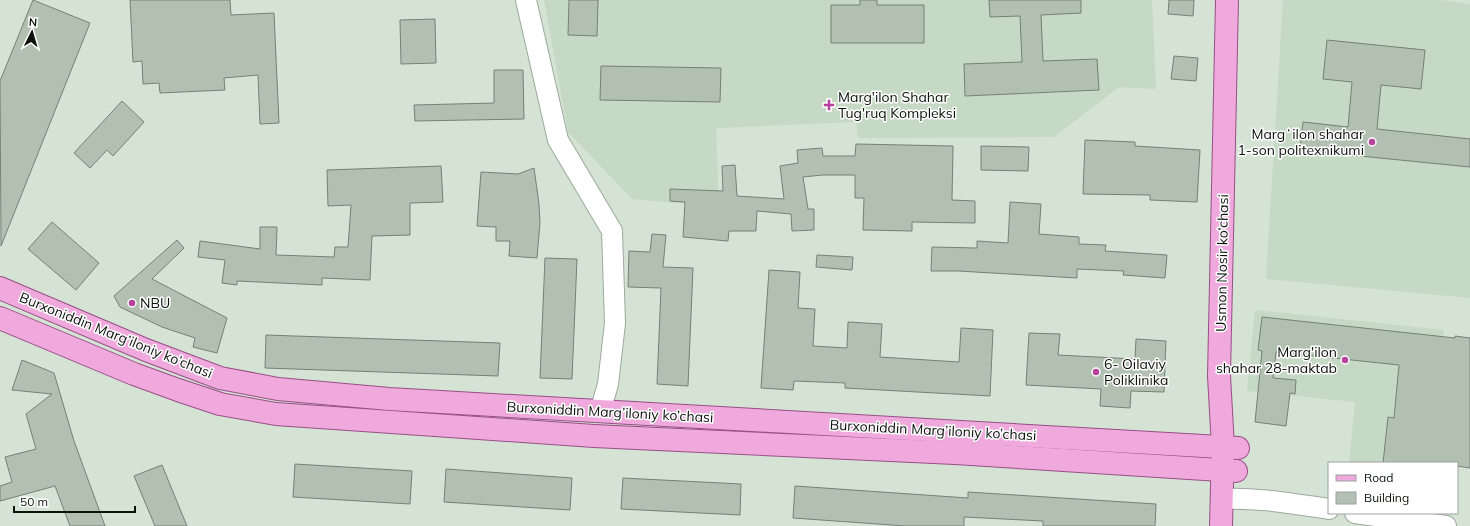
<svg xmlns="http://www.w3.org/2000/svg" width="1470" height="526" font-family="Mulish,sans-serif">
<style>
.built{fill:#c5d9c4}
.building{fill:#b2c0b2;stroke:#748174}
.lines{fill:none;stroke-linecap:round;stroke-linejoin:round}
.minor-casing{stroke:#9caa9c;stroke-width:22}
.major-casing{stroke:#984f86;stroke-width:24}
.minor{stroke:#fff;stroke-width:20}
.major{stroke:#efa9dd;stroke-width:22}
.poi-dot{fill:#b6429b;stroke:#fff;stroke-width:1.5}
.labels{text-anchor:middle;stroke-width:3;stroke-linejoin:round;paint-order:stroke}
.poi-label{font-size:14px;fill:#0c110c;stroke:#fff;text-anchor:start}
.street-label{font-size:14px;fill:#0c110c;stroke:#fff}
</style>
<rect width="100%" height="100%" fill="#d5e3d5"/>
<!-- built -->
<g class="built">
<path d="M 544,0 L 1152,0 L 1156,89 L 1119,87 L 1054,137 L 858,138 L 856,122 L 716,128 L 719,207 L 632,199 L 568,132 Z"/>
<path d="M 1283,0 L 1440,0 L 1470,4 L 1470,298 L 1266,279 Z"/>
<path d="M 1255,310 L 1444,330 L 1427,463 L 1349,463 L 1355,402 L 1247,391 Z"/>
</g>
<!-- building -->
<g class="building">
<path d="M 33,0 L 90,23 L 1,246 L 0,81 Z"/>
<path d="M 130,0 L 230,0 L 231,15 L 274,13 L 279,123 L 260,124 L 258,75 L 224,78 L 225,90 L 160,93 L 159,83 L 143,84 L 142,61 L 133,62 Z"/>
<path d="M 569,0 L 598,0 L 597,36 L 568,35 Z"/>
<path d="M 860,0 L 877,0 L 877,5 L 924,5 L 924,43 L 831,43 L 831,5 L 860,5 Z"/>
<path d="M 989,0 L 1081,0 L 1081,13 L 1041,15 L 1043,61 L 1097,59 L 1099,90 L 965,96 L 964,64 L 1022,62 L 1020,16 L 990,17 Z"/>
<path d="M 1169,0 L 1194,0 L 1193,16 L 1168,14 Z"/>
<path d="M 435,19 L 436,63 L 401,64 L 400,20 Z"/>
<path d="M 1327,40 L 1425,50 L 1421,89 L 1381,85 L 1377,129 L 1470,139 L 1470,167 L 1300,150 L 1303,122 L 1348,127 L 1352,82 L 1323,79 Z"/>
<path d="M 1174,56 L 1198,58 L 1196,81 L 1171,79 Z"/>
<path d="M 601,66 L 721,68 L 720,102 L 600,100 Z"/>
<path d="M 494,70 L 523,70 L 524,119 L 415,121 L 414,105 L 494,103 Z"/>
<path d="M 122,101 L 144,122 L 113,156 L 107,150 L 90,168 L 74,153 Z"/>
<path d="M 1085,140 L 1135,142 L 1135,146 L 1200,150 L 1197,202 L 1150,200 L 1150,195 L 1083,194 Z"/>
<path d="M 856,144 L 953,146 L 952,200 L 975,201 L 975,223 L 912,222 L 912,231 L 863,230 L 864,198 L 855,198 L 855,175 L 823,175 L 803,177 L 808,209 L 814,209 L 814,230 L 792,231 L 791,214 L 757,211 L 756,231 L 729,231 L 728,241 L 683,237 L 685,202 L 670,201 L 670,189 L 723,191 L 722,166 L 735,165 L 737,196 L 784,199 L 780,166 L 798,163 L 797,150 L 822,148 L 823,156 L 855,156 Z"/>
<path d="M 981,146 L 1029,147 L 1028,171 L 981,170 Z"/>
<path d="M 441,166 L 443,202 L 410,203 L 410,235 L 372,236 L 370,280 L 322,278 L 322,285 L 237,281 L 237,285 L 222,283 L 225,260 L 198,257 L 200,241 L 260,249 L 260,227 L 277,227 L 276,255 L 334,257 L 335,247 L 348,247 L 351,205 L 328,206 L 327,170 Z"/>
<path d="M 534,168 L 539,204 L 540,223 L 537,258 L 509,256 L 510,241 L 496,241 L 496,227 L 477,226 L 481,172 L 518,174 Z"/>
<path d="M 1010,202 L 1041,204 L 1039,234 L 1079,237 L 1079,244 L 1106,245 L 1105,251 L 1167,255 L 1165,278 L 1123,275 L 1124,271 L 1077,269 L 1077,278 L 958,271 L 931,271 L 932,247 L 977,248 L 977,241 L 1008,243 Z"/>
<path d="M 52,222 L 99,263 L 76,290 L 28,249 Z"/>
<path d="M 652,234 L 666,235 L 663,267 L 693,268 L 688,386 L 657,384 L 661,288 L 628,287 L 629,251 L 650,252 Z"/>
<path d="M 177,240 L 184,248 L 152,279 L 227,318 L 217,353 L 193,347 L 195,338 L 162,327 L 120,307 L 114,296 Z"/>
<path d="M 817,255 L 853,257 L 852,270 L 816,267 Z"/>
<path d="M 545,258 L 577,259 L 572,379 L 540,378 Z"/>
<path d="M 769,270 L 800,272 L 798,308 L 815,309 L 813,346 L 847,348 L 848,322 L 882,324 L 880,357 L 959,362 L 961,328 L 993,330 L 990,396 L 845,388 L 845,383 L 794,381 L 793,390 L 761,388 Z"/>
<path d="M 1262,317 L 1455,338 L 1455,336 L 1470,338 L 1470,468 L 1457,466 L 1457,463 L 1383,463 L 1388,417 L 1394,418 L 1399,365 L 1276,352 L 1273,378 L 1296,380 L 1295,394 L 1290,393 L 1286,426 L 1255,422 L 1262,351 L 1258,350 Z"/>
<path d="M 1029,333 L 1060,334 L 1058,355 L 1135,359 L 1136,339 L 1166,341 L 1164,392 L 1131,391 L 1130,408 L 1100,406 L 1101,389 L 1026,385 Z"/>
<path d="M 266,335 L 500,343 L 498,376 L 265,368 Z"/>
<path d="M 22,360 L 54,373 L 74,441 L 105,526 L 70,526 L 55,486 L 0,501 L 0,486 L 12,482 L 5,457 L 36,449 L 26,414 L 52,394 L 12,390 Z"/>
<path d="M 295,464 L 412,471 L 410,504 L 293,497 Z"/>
<path d="M 162,465 L 187,526 L 155,526 L 134,476 Z"/>
<path d="M 446,469 L 572,478 L 570,510 L 444,502 Z"/>
<path d="M 623,478 L 741,484 L 740,515 L 621,509 Z"/>
<path d="M 795,486 L 968,498 L 968,492 L 1156,504 L 1155,526 L 1043,526 L 1043,521 L 964,517 L 964,526 L 906,526 L 793,518 Z"/>
</g>
<g class="lines">
<!-- minor casing -->
<g class="minor-casing">
<g id="minor">
<path d="M 526,0 L 558,140 L 612,231 L 615,323 L 608,384 L 600,412"/>
<path d="M 1221,499 C 1257,497 1294,504 1329,509"/>
<path d="M 1355,513 L 1446,526"/>
</g>
</g>
<!-- major casing -->
<g class="major-casing">
<g id="major">
<path d="M 0,288 L 146,350 L 220,378 L 278,389 L 389,399 L 1238,448"/>
<path d="M 0,318 L 134,374 L 178,390 L 220,404 L 276,414 L 594,436 L 955,453 L 1236,471"/>
<path d="M 1221,526 L 1223,447 L 1219,376 L 1227,0"/>
</g>
</g>
<!-- minor -->
<use href="#minor" class="minor"/>
<!-- major -->
<use href="#major" class="major"/>
</g>
<!-- markers -->
<g class="poi-dot">
<path d="M827 99h4v4h4v4h-4v4h-4v-4h-4v-4h4z"/>
<circle cx="1372" cy="142" r="4"/>
<circle cx="132" cy="303" r="4"/>
<circle cx="1345" cy="360" r="4"/>
<circle cx="1096" cy="372" r="4"/>
</g>
<g class="labels">
<!-- poi labels -->
<g class="poi-label">
<text x="838" y="102">Marg'ilon Shahar<tspan x="838" dy="16">Tug'ruq Kompleksi</tspan></text>
<text x="1364" y="139" text-anchor="end">Margʻilon shahar<tspan x="1364" dy="16">1-son politexnikumi</tspan></text>
<text x="140" y="308">NBU</text>
<text x="1337" y="357" text-anchor="end">Marg'ilon<tspan x="1337" dy="16">shahar 28-maktab</tspan></text>
<text x="1104" y="369">6- Oilaviy<tspan x="1104" dy="16">Poliklinika</tspan></text>
</g>
<!-- street labels -->
<g class="street-label">
<text transform="translate(1222 263) rotate(-89)" y="5">Usmon Nosir ko‘chasi</text>
<text transform="translate(116 335) rotate(22)" y="5">Burxoniddin Marg’iloniy ko’chasi</text>
<text transform="translate(610 412) rotate(3)" y="5">Burxoniddin Marg’iloniy ko’chasi</text>
<text transform="translate(933 430) rotate(3)" y="5">Burxoniddin Marg’iloniy ko’chasi</text>
</g>
</g>
<!-- legend -->
<rect x="1328" y="462" width="130" height="52" fill="#ffffff" stroke="#9ea09e"/>
<rect x="1336" y="475" width="20" height="6" fill="#efa9dd" stroke="#9ea09e"/>
<text x="1364" y="482" font-size="12" fill="#0c110c">Road</text>
<rect x="1336" y="492" width="20" height="12" fill="#b2c0b2" stroke="#9ea09e"/>
<text x="1364" y="502" font-size="12" fill="#0c110c">Building</text>
<!-- north arrow -->
<g transform="translate(32 32) rotate(5)" stroke="#ffffff" stroke-width="3" paint-order="stroke">
<path d="M0-3L7 15L0 10L-7 15Z" fill="#0c110c"/>
<text y="-6" font-size="11" font-weight="bold" text-anchor="middle" fill="#0c110c">N</text>
</g>
<!-- scale -->
<path d="M14 506v6h121v-6" fill="none" stroke="#0c110c" stroke-width="2"/>
<text x="20" y="506" font-size="12" fill="#0c110c" stroke="#ffffff" stroke-width="3" paint-order="stroke">50 m</text>
</svg>
